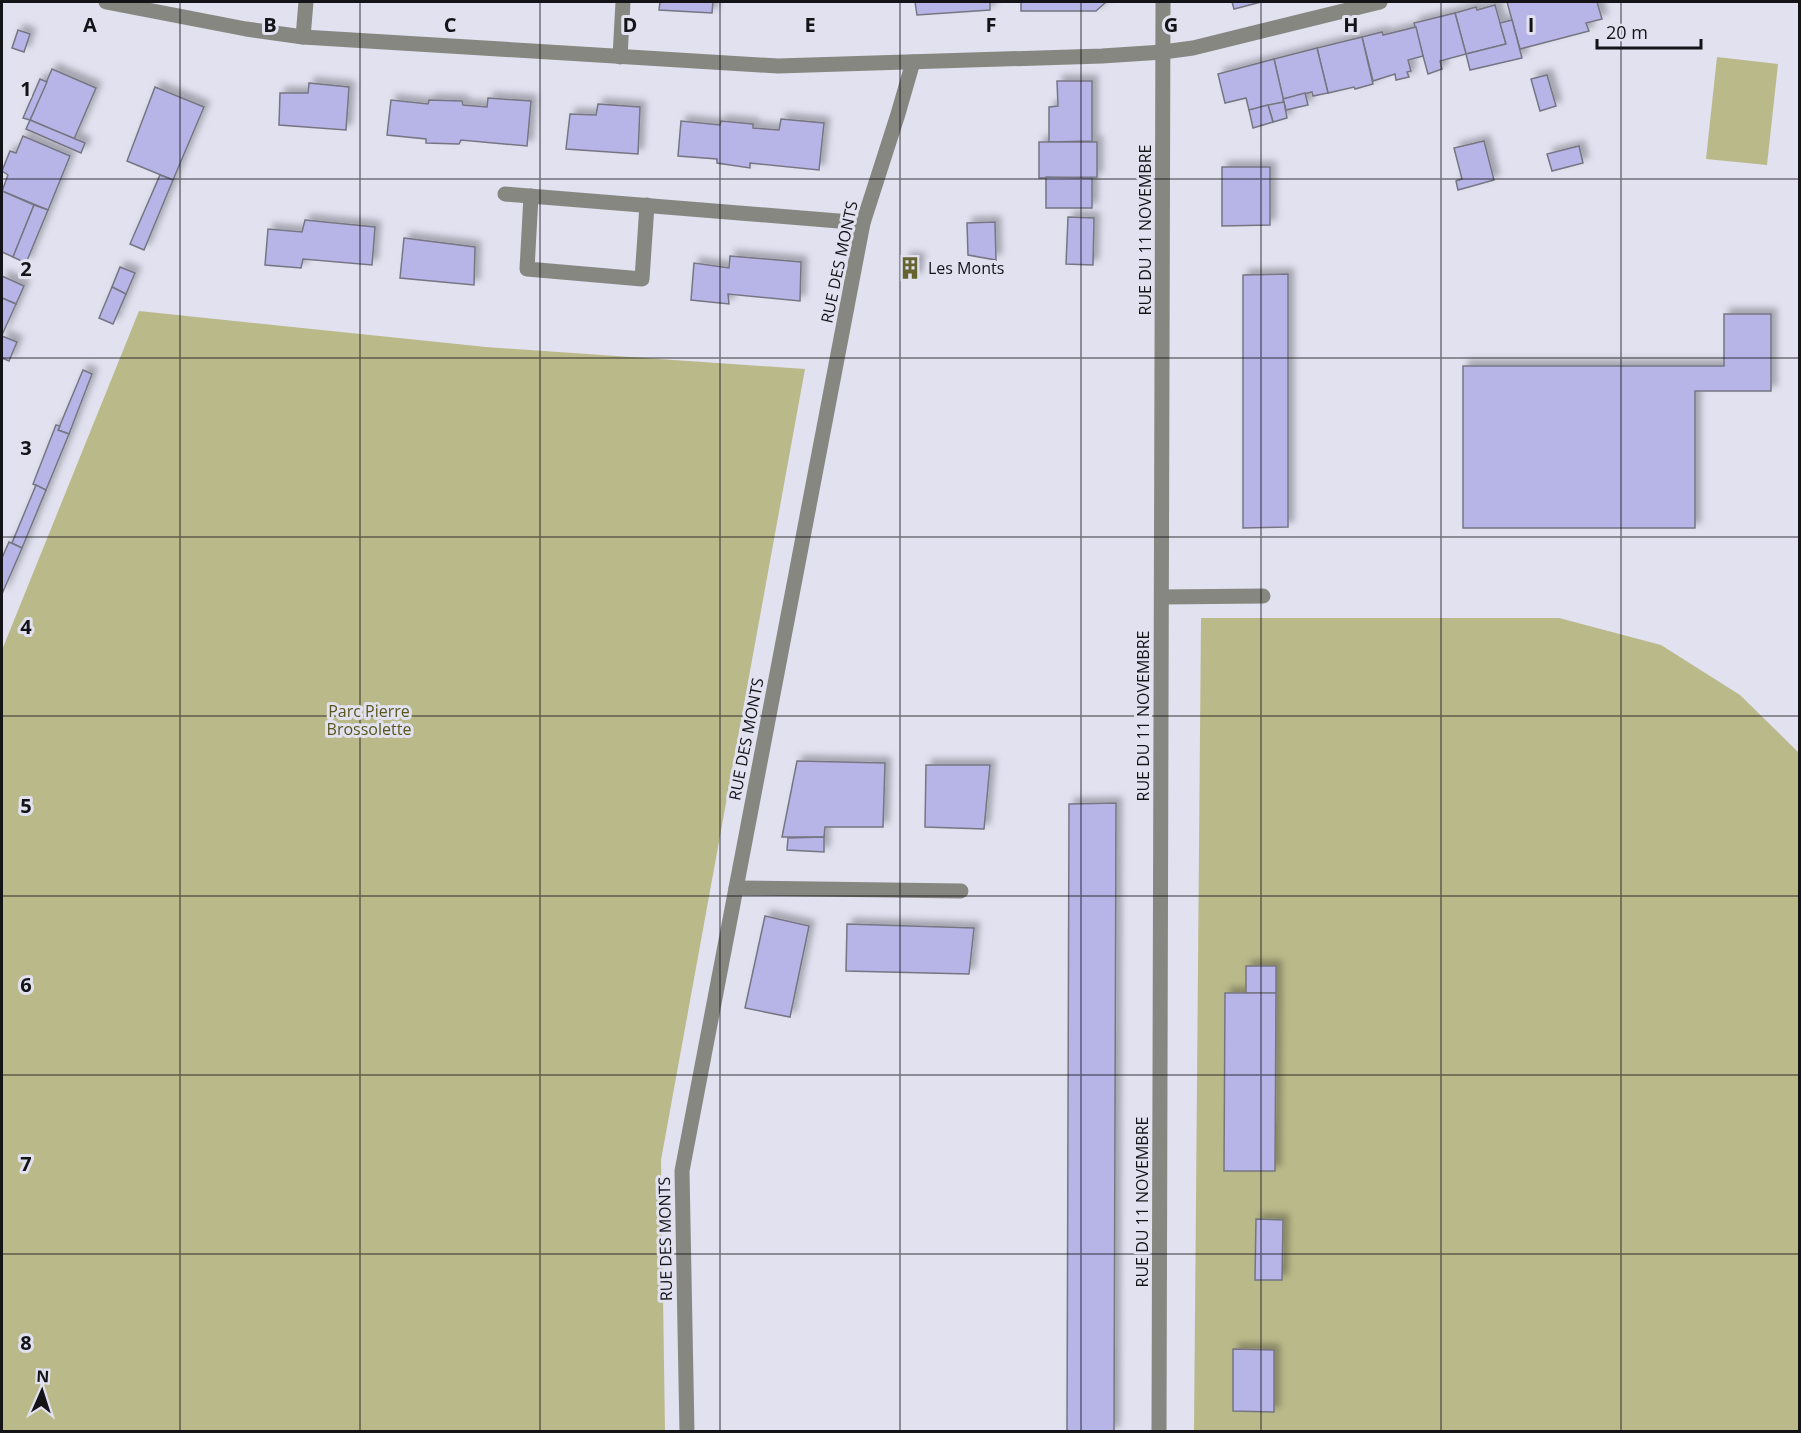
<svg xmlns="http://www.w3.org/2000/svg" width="1801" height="1433" font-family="'Open Sans',sans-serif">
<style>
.green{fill:#bab98a}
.building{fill:#b7b5e7;stroke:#767683;stroke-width:1.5;filter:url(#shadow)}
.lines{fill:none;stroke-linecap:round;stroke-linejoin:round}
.minor{stroke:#878781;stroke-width:15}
.grid{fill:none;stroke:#141318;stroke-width:1.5;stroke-opacity:0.55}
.labels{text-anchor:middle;stroke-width:6;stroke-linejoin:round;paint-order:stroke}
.street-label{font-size:16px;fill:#141318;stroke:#e1e1f0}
.poi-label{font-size:16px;fill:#141318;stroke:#e1e1f0;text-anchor:start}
.park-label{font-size:16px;fill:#59561b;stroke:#e1e1f0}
.grid-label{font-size:20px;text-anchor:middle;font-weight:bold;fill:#141318;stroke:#e1e1f0;stroke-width:6;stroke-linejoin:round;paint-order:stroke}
</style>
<defs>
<filter id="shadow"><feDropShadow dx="5.5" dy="-5.5" stdDeviation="3" flood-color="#0004"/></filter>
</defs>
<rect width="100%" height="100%" fill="#e1e1f0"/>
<!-- green -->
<g class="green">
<path d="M 1717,57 L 1778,64 L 1767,165 L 1706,159 Z"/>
<path d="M 139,311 L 486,347 L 805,369 L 661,1160 L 665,1431 L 2,1431 L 2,650 Z"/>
<path d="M 1201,618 L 1559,618 L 1661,645 L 1740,695 L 1799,753 L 1799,1431 L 1194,1432 Z"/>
</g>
<!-- building -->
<g class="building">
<path d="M 660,2 L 713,2 L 712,13 L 659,10 Z"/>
<path d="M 915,2 L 990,2 L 990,10 L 917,15 Z"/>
<path d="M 1021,2 L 1106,2 L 1096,11 L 1021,11 Z"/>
<path d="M 1232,2 L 1261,2 L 1234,9 Z"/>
<path d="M 1507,2 L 1597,2 L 1602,19 L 1586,23 L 1589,31 L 1520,49 Z"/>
<path d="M 1495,5 L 1506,44 L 1466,54 L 1455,13 L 1476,7 L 1477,10 Z"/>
<path d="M 1455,13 L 1466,54 L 1440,61 L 1442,69 L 1428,74 L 1414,23 Z"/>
<path d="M 1512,20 L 1522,58 L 1470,70 L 1466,54 L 1506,44 L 1500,23 Z"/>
<path d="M 1416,27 L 1423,56 L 1408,60 L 1411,71 L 1407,72 L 1409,77 L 1396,80 L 1395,74 L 1373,81 L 1362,37 L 1382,32 L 1383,35 Z"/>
<path d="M 18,30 L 30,34 L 24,52 L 12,48 Z"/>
<path d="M 1362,37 L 1373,84 L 1355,89 L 1354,87 L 1328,93 L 1317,48 Z"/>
<path d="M 1317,48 L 1328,93 L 1313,96 L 1312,92 L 1283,99 L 1274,59 Z"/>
<path d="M 1274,59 L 1284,102 L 1249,110 L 1246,98 L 1225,103 L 1218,74 Z"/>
<path d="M 52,69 L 96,88 L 74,139 L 30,120 Z"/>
<path d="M 1547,75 L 1556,106 L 1540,111 L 1531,79 Z"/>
<path d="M 40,79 L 47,82 L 30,120 L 23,118 Z"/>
<path d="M 1057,81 L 1092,81 L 1092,141 L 1049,142 L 1049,107 L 1058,106 Z"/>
<path d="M 309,83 L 349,87 L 346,130 L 279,125 L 280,93 L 308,93 Z"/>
<path d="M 155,87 L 204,107 L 173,180 L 127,161 Z"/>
<path d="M 1305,93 L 1308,105 L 1286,110 L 1283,99 Z"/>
<path d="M 488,98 L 531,101 L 527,146 L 461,140 L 459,144 L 426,143 L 426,139 L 387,135 L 391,100 L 428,104 L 429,100 L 462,101 L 463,105 L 487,107 Z"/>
<path d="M 1284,102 L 1287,118 L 1273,122 L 1268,105 Z"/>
<path d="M 598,104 L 640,107 L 638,154 L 566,149 L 570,114 L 596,115 Z"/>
<path d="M 1268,105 L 1273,122 L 1253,128 L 1249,110 Z"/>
<path d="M 781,119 L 824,123 L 819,170 L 750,163 L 750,168 L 717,163 L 717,159 L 678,156 L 681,121 L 720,125 L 721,121 L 753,124 L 753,128 L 779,130 Z"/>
<path d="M 30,120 L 85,143 L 81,153 L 26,129 Z"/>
<path d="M 23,136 L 70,156 L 48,210 L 2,191 L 8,175 L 2,171 L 10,151 L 16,153 Z"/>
<path d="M 1484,141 L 1494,180 L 1458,190 L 1456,181 L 1462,179 L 1454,148 Z"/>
<path d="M 1039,142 L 1097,142 L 1097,177 L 1039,178 Z"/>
<path d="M 1579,146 L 1583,163 L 1552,171 L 1547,154 Z"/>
<path d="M 1222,167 L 1270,167 L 1270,225 L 1222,226 Z"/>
<path d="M 160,175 L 173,180 L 144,250 L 130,244 Z"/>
<path d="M 1046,177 L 1092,178 L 1092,208 L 1046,208 Z"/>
<path d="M 2,191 L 34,205 L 13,257 L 2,252 Z"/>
<path d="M 34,205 L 48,210 L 26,263 L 13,257 Z"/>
<path d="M 1068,217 L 1094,218 L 1093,265 L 1066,264 Z"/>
<path d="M 305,220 L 375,227 L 372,265 L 303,259 L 301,268 L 265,265 L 268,229 L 302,232 Z"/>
<path d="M 995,222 L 996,260 L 968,255 L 967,223 Z"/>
<path d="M 404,238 L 475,247 L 474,285 L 400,278 Z"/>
<path d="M 730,256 L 801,262 L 800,301 L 728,294 L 729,304 L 691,300 L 694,263 L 729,268 Z"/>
<path d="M 905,258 L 919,259 L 916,278 L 902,276 Z"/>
<path d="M 120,267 L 135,273 L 126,294 L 112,287 Z"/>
<path d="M 1288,274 L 1288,527 L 1243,528 L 1243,275 Z"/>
<path d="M 2,276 L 24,286 L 16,304 L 2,298 Z"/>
<path d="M 112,287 L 126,294 L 113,324 L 99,318 Z"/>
<path d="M 2,298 L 16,304 L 2,335 Z"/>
<path d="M 1724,314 L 1771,314 L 1771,391 L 1695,391 L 1695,528 L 1463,528 L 1463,366 L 1724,366 Z"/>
<path d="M 2,336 L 17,342 L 9,361 L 2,358 Z"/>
<path d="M 83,370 L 92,374 L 69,434 L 58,430 Z"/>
<path d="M 56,425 L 60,426 L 58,430 L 69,434 L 46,490 L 33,484 Z"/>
<path d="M 36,485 L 46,490 L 22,548 L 12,543 Z"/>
<path d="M 9,542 L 22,548 L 2,594 L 2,558 Z"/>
<path d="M 797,761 L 885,763 L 883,827 L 825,827 L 824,837 L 782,837 Z"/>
<path d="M 926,765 L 990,765 L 984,829 L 925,827 Z"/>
<path d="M 1116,803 L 1114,1432 L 1067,1432 L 1069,804 Z"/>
<path d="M 824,837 L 824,852 L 787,850 L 788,838 Z"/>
<path d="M 765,916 L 809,926 L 790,1017 L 745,1008 Z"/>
<path d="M 847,924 L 974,928 L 969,974 L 846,971 Z"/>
<rect x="1246" y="966" width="30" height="27"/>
<path d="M 1225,993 L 1276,993 L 1275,1171 L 1224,1171 Z"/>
<path d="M 1256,1219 L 1283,1220 L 1282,1280 L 1255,1280 Z"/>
<path d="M 1233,1349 L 1274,1350 L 1274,1412 L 1233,1411 Z"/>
</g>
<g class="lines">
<!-- minor -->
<g class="minor">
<path d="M 106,2 L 246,29 L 303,37 L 778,66 L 1102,56 L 1163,52 L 1193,48 L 1380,2"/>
<path d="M 303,37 L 306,2"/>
<path d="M 620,57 L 623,2"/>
<path d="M 505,194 L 863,223"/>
<path d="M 531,196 L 527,269 L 642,279 L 647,205"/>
<path d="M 1162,597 L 1263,596"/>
<path d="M 736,888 L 961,891"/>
<path d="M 687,1432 L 682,1171 L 863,223 L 898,114 L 913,62"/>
<path d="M 1159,1432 L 1163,2"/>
</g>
</g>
<!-- grid -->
<path class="grid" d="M 180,2 L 180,1432M 360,2 L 360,1432M 540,2 L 540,1432M 720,2 L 720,1432M 900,2 L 900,1432M 1081,2 L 1081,1432M 1261,2 L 1261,1432M 1441,2 L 1441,1432M 1621,2 L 1621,1432M 2,179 L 1800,179M 2,358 L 1800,358M 2,537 L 1800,537M 2,716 L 1800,716M 2,896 L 1800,896M 2,1075 L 1800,1075M 2,1254 L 1800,1254"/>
<!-- icons -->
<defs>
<g id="building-bare" transform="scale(1.8)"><path d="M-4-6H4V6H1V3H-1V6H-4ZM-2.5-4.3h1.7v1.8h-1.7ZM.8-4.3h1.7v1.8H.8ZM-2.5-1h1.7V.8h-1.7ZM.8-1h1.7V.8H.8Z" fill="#656330" stroke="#e1e1f0" stroke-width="2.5" paint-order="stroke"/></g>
</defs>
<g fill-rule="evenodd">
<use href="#building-bare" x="910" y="268"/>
</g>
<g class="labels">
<!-- street labels -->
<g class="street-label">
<text transform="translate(1145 230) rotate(-90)" y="6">RUE DU 11 NOVEMBRE</text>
<text transform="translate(839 262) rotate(-78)" y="6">RUE DES MONTS</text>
<text transform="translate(1143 716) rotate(-90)" y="6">RUE DU 11 NOVEMBRE</text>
<text transform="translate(746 739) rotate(-79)" y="6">RUE DES MONTS</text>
<text transform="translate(1142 1202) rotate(-90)" y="6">RUE DU 11 NOVEMBRE</text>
<text transform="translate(665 1239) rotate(-91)" y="6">RUE DES MONTS</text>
</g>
<!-- poi labels -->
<g class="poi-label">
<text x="928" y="274">Les Monts</text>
</g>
<!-- park labels -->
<g class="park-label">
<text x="369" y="717">Parc Pierre<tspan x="369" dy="18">Brossolette</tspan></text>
</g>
</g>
<g class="grid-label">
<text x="90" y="32">A</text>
<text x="270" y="32">B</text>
<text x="450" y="32">C</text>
<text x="630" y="32">D</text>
<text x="810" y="32">E</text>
<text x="991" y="32">F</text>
<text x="1171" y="32">G</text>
<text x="1351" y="32">H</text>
<text x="1531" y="32">I</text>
<text x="26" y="96">1</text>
<text x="26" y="276">2</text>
<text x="26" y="455">3</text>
<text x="26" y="634">4</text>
<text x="26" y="813">5</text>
<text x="26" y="992">6</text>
<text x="26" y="1171">7</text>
<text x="26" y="1350">8</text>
</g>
<!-- border -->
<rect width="1801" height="1433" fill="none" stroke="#141318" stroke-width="6"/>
<!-- north arrow -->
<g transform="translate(42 1391) rotate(3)" stroke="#e1e1f0" stroke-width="4.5" paint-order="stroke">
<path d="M0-4.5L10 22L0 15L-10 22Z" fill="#141318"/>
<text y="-9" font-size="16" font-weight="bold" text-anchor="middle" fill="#141318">N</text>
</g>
<!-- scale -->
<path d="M1597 39v9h104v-9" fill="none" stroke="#141318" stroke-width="3"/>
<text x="1606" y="39" font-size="18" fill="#141318" stroke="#e1e1f0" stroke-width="4.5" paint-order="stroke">20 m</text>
</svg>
